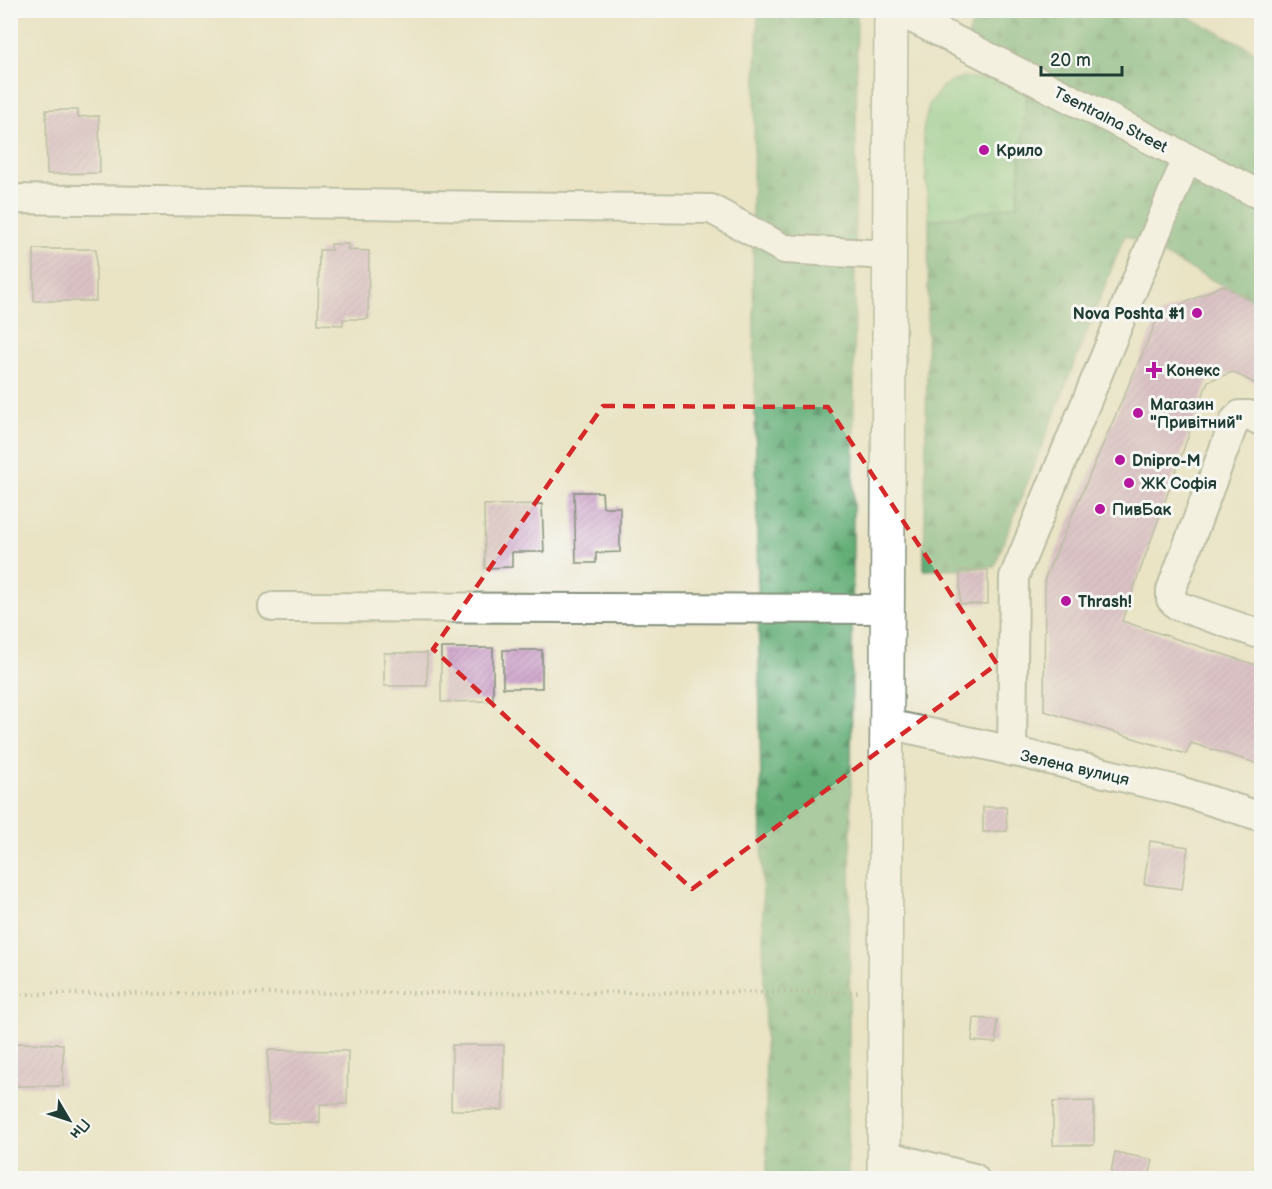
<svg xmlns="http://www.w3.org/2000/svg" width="1272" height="1189" font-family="'Balsamiq Sans',sans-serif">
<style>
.grass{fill:url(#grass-tufts);stroke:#4d8460;stroke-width:1.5}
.forest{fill:url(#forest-firs);stroke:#427656;stroke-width:1.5}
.building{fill:url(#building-hatch)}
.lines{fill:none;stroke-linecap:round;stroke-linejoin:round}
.minor-casing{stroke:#84907c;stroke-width:32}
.major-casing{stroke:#84907c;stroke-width:36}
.path{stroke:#84907c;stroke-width:4;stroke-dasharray:1.5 4.5;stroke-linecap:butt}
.minor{stroke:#fff;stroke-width:28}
.major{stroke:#fff;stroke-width:33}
.marked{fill:none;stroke:#d62828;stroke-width:4.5;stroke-dasharray:12 8;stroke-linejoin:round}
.poi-dot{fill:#b5179e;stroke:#f6f6f2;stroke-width:2}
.labels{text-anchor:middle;stroke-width:6;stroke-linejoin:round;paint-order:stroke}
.street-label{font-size:16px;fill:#1f3d34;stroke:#f6f6f2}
.poi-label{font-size:16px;font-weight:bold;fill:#1f3d34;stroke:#f6f6f2;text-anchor:start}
</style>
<defs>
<pattern id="grass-tufts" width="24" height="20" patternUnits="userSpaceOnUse" patternTransform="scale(1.5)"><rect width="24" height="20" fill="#7bca8b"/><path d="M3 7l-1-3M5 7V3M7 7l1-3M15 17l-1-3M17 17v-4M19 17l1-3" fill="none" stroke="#64a572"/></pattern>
<pattern id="forest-firs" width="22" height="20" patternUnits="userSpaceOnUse" patternTransform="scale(1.5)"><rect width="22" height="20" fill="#64ae77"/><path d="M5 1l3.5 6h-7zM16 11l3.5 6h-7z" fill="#528f62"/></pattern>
<pattern id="building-hatch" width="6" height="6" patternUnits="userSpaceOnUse" patternTransform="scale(1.5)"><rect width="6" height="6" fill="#c998c6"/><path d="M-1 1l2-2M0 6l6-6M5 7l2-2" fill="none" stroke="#a37da2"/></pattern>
</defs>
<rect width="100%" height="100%" fill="#f6f6f2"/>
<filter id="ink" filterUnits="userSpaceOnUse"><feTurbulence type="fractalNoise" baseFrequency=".0167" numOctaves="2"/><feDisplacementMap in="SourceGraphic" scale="12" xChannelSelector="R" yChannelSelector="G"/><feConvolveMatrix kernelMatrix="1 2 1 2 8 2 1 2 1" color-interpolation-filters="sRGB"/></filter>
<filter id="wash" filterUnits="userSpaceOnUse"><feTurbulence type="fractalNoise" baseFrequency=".008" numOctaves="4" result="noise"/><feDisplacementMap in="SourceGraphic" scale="24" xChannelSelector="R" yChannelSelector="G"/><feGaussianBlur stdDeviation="1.35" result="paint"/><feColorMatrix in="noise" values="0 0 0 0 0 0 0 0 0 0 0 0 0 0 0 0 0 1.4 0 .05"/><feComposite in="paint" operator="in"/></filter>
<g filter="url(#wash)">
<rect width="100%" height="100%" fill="#eae4c5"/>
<!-- grass -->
<path class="grass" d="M 1028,76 L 1017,206 L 929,221 L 923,131 L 929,105 L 943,86 L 962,77 L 983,79 Z"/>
<!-- forest -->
<g class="forest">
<path d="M 758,11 L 857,11 L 848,1178 L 767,1178 L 752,204 Z"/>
<path d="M 974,11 L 1177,11 L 1261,54 L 1261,305 L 1125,235 L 994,567 L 924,570 L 929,221 L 1017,205 L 1028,76 L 965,45 L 975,17 Z"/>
</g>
<g id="blocks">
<!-- building -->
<g class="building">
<path d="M 46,110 L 78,110 L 78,117 L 99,116 L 100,173 L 47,174 Z"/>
<path d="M 331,244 L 348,244 L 348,250 L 369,251 L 368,319 L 343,319 L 343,325 L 318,324 L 319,250 L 331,250 Z"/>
<rect x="34" y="249" width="62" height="52"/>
<path d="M 1223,285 L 1262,305 L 1262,387 L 1233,372 L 1208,381 L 1122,621 L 1262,667 L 1262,765 L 1191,743 L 1186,754 L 1044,711 L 1045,578 L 1159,315 Z"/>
<path d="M 574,492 L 602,492 L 603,507 L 620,507 L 620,552 L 596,553 L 596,563 L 576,563 Z"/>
<path d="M 542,504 L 544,552 L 512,552 L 512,567 L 485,568 L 484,505 Z"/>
<rect x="960" y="570" width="28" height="34"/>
<path d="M 441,648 L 493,648 L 493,701 L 441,702 Z"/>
<rect x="503" y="650" width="39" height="38"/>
<rect x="384" y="653" width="43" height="33"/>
<path d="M 983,807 L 1006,807 L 1007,831 L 983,832 Z"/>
<path d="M 1150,841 L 1188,847 L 1182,889 L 1144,884 Z"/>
<path d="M 974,1018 L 997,1020 L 996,1043 L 972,1041 Z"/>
<path d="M 14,1043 L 63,1044 L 63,1086 L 13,1086 Z"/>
<path d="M 452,1045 L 504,1045 L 503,1110 L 451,1110 Z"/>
<path d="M 268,1050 L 348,1051 L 347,1104 L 320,1104 L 320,1123 L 268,1123 Z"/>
<path d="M 1094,1101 L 1094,1145 L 1053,1145 L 1053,1102 Z"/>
<path d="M 1115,1152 L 1153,1160 L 1149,1178 L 1110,1178 Z"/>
</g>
</g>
</g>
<g filter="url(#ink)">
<use href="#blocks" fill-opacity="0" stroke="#84907c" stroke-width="1.5"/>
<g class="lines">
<!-- minor casing -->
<g class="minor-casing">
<g id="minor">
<path d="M 896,10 L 1262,196"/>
<path d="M 10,199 L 711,209 L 784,249 L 888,255"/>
<path d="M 1262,422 L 1249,415 L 1240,415 L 1235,420 L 1171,590 L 1171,599 L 1178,606 L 1262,635"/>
<path d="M 273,607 L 887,609"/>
<path d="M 887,724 L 990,746 L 1177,790 L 1262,817"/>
<path d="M 1012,752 L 1014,577 L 1187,158"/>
<path d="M 884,1155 L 974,1178"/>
</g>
</g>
<!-- major casing -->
<g class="major-casing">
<path id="major" d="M 884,1178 L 891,10"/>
</g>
<!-- path -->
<path class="path" d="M 10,994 L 858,992"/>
<!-- minor -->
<use href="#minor" class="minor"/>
<!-- major -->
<use href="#major" class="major"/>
</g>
</g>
<!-- marked area -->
<path d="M0 0H1272V1189H0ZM 603,406 L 828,407 L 997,664 L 692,889 L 433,649 Z" fill="#eae4c5" fill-opacity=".55" fill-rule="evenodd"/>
<path class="marked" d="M 603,406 L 828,407 L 997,664 L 692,889 L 433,649 Z"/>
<!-- markers -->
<g class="poi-dot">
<circle cx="984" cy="150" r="6"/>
<circle cx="1197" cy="313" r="6"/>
<path d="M1151 361h6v6h6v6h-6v6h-6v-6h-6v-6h6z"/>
<circle cx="1138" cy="413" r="6"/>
<circle cx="1120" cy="460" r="6"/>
<circle cx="1129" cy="483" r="6"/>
<circle cx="1100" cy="509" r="6"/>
<circle cx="1066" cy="601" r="6"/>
</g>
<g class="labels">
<!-- street labels -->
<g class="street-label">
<text transform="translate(1111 119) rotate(27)" y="6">Tsentralna Street</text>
<text transform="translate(1075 767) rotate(13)" y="6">Зелена вулиця</text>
</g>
<!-- poi labels -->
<g class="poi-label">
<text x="996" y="156">Крило</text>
<text x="1185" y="319" text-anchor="end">Nova Poshta #1</text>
<text x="1166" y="376">Конекс</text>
<text x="1150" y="410">Магазин<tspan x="1150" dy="18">"Привітний"</tspan></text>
<text x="1132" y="466">Dnipro-M</text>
<text x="1141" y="489">ЖК Софія</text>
<text x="1112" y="515">ПивБак</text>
<text x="1078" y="607">Thrash!</text>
</g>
</g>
<!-- margin -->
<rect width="1272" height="1189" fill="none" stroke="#f6f6f2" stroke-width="36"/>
<!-- north arrow -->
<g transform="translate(69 1120) rotate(129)" stroke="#f6f6f2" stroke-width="4.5" paint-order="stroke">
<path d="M0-4.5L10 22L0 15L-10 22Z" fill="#1f3d34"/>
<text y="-9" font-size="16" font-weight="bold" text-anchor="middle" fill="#1f3d34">Пн</text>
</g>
<!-- scale -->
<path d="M1041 66v9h81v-9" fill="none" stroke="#1f3d34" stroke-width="3"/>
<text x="1050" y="66" font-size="18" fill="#1f3d34" stroke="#f6f6f2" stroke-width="4.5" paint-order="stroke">20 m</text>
</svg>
